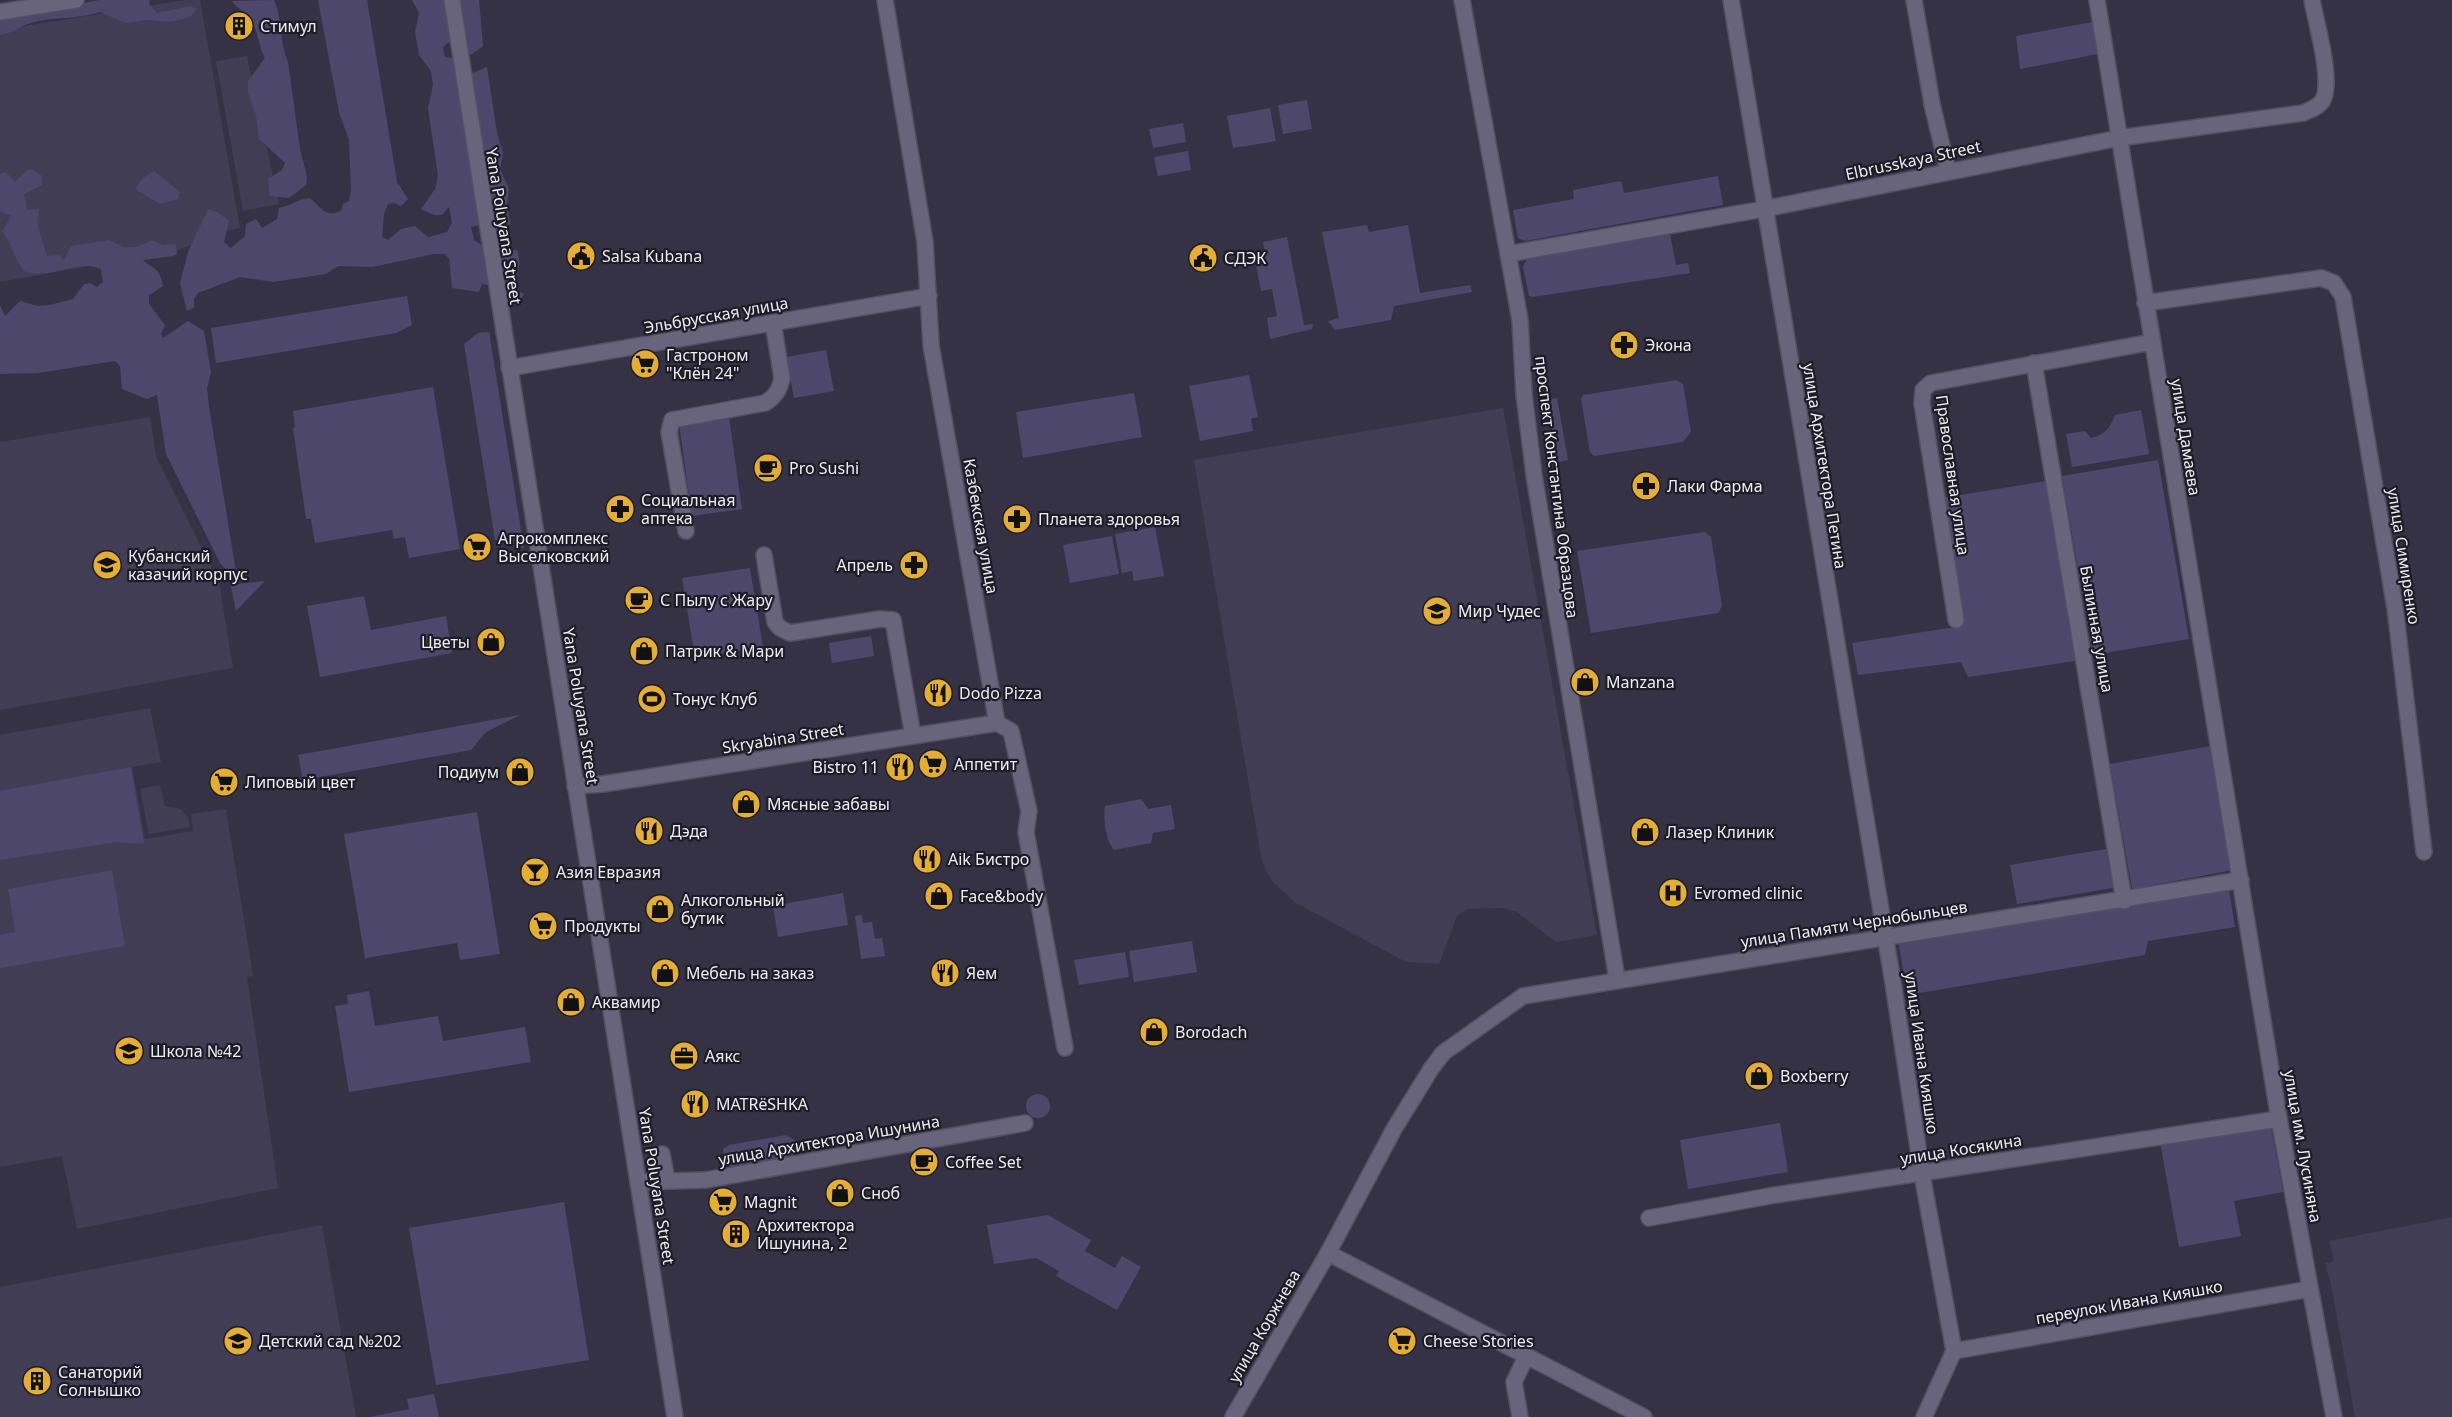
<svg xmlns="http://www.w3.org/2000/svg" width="2452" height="1417" font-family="'Noto Sans',sans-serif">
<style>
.built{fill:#413d54}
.green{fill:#4e476c}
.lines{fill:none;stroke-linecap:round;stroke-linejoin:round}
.minor-casing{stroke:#535062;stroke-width:18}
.minor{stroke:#68647c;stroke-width:15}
.labels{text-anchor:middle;stroke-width:4.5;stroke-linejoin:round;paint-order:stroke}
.poi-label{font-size:16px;fill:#edecf8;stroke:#1d1c24;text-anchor:start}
.street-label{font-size:16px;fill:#edecf8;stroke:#1d1c24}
</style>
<rect width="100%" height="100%" fill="#363245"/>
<!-- built -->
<g class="built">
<path d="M 185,0 L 200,0 L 240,228 L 225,231 L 178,250 L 0,282 L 0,30 Z"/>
<path d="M 247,56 L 279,204 L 243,211 L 216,61 Z"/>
<path d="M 1503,408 L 1597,935 L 1556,942 L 1517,912 L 1502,908 L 1467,909 L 1457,916 L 1439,964 L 1406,962 L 1296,903 L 1274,883 L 1266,871 L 1261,857 L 1194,460 Z"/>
<path d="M 150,417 L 156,456 L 219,582 L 233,668 L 0,710 L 0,442 Z"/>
<path d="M 150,708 L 161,762 L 132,767 L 145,839 L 193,831 L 191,814 L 226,809 L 253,976 L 247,977 L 278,1188 L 77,1229 L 62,1156 L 0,1167 L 0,735 Z"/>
<path d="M 160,785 L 165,806 L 181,809 L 188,817 L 190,827 L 149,834 L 140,789 Z"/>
<path d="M 2452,1217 L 2452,1417 L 2355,1417 L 2331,1284 L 2325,1263 L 2334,1261 L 2329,1241 Z"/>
<path d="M 322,1225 L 356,1417 L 0,1417 L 0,1287 Z"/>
</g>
<!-- green -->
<g class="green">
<path d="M 99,0 L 150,0 L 149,4 L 157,13 L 190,6 L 197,9 L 190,17 L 171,22 L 148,20 L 126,23 L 100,12 C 77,20 54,16 31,23 C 20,26 11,34 0,35 L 0,14 L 5,15 L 8,19 Z"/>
<path d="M 274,0 C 283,20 279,42 288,62 L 300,149 L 307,176 L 306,185 L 289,198 L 269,196 L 268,179 L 282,170 L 285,163 L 259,139 L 256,115 L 248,93 L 248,81 L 265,58 C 258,45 258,28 249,17 C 244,10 236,8 232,1 Z"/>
<path d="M 318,0 L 367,0 L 397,182 L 408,199 L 401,206 L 394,203 L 388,204 L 384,214 L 382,237 L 388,240 L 401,229 L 415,226 L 428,237 L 447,232 L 452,223 L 449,207 L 442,215 L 434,215 L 421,209 L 435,189 L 438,176 L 428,108 L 433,85 L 431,71 L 419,55 L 415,32 L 419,13 L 412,0 L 479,0 L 483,46 L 471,55 L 457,39 L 447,43 L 443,48 L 445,57 L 464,60 L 468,75 L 487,67 L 497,133 L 503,153 L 500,169 L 509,189 L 507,206 L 510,223 L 506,230 L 488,235 L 484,224 L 471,227 L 474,240 L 502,259 L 504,250 L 517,250 C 524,270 513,276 515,289 L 524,294 L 517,305 L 512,303 L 509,294 L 497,292 L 494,286 L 482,284 L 479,292 L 452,288 L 449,259 L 445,254 L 434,254 L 372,267 L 338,266 L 326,274 L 273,282 L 240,277 L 198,293 L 194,299 L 194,308 L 187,311 L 180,283 L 188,252 L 208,209 L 217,212 L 229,221 L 224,242 L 231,248 L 245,236 L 246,224 L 256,219 L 262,228 L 277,219 L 279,208 C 291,206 298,199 310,198 C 322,208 325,218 341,211 L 343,204 L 349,201 L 351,191 L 349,140 L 339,112 Z"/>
<path d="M 2092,22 L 2098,54 L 2020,69 L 2016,36 Z"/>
<path d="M 1307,100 L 1312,129 L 1283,134 L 1278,105 Z"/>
<path d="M 1270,108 L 1276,141 L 1233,148 L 1227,116 Z"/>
<path d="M 1183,123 L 1186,142 L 1153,148 L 1149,129 Z"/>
<path d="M 1188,151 L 1191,170 L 1158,176 L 1154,157 Z"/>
<path d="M 27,170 L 34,170 L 42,176 L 42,185 L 24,194 L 27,210 L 39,209 L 38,227 L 47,256 L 59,255 L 64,260 L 71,246 L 109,240 L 123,247 L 137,247 L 152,240 L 163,245 L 176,244 L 177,254 L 173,256 L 143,260 C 155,271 159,266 163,286 L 149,295 L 149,304 L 165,325 L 161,334 L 163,338 L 188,321 L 204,331 L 211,373 L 207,388 L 209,407 L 238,584 L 265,581 L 236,611 L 228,572 L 220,563 L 166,454 L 157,395 L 147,399 L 122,389 L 120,366 L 115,361 L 38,373 L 0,374 L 0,305 L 5,316 L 20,301 L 38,306 L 50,305 L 73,299 L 84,284 L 90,283 L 97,287 L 103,282 L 101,269 C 78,258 49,281 24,271 C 14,259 13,244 2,232 L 11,216 L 0,211 L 0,174 L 6,172 L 15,182 Z"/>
<path d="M 154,171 L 180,192 L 178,199 L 160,204 L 135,189 L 142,179 Z"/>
<path d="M 1718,176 L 1723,205 L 1525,241 L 1518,238 L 1513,210 L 1574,199 L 1573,190 L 1621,181 L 1624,193 Z"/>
<path d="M 1367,225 L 1369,232 L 1408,225 L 1420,293 L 1470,285 L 1472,292 L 1394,306 L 1391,320 L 1335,330 L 1328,321 L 1339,318 L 1322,232 Z"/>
<path d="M 1670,234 L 1676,265 L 1688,263 L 1690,273 L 1533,297 L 1529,296 L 1523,267 L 1527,259 Z"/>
<path d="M 1287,237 L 1304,325 L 1313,324 L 1312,329 L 1270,339 L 1267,318 L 1277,316 L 1272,289 L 1261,291 L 1254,254 L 1265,252 L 1263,242 Z"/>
<path d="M 407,296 L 412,325 L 396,333 L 216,363 L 211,328 Z"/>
<path d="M 489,332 L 524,549 L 509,540 L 495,540 L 464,344 L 478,333 Z"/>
<path d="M 826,350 L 834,391 L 794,398 L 786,357 Z"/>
<path d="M 1249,375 L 1258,417 L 1251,419 L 1253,431 L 1200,441 L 1189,386 Z"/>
<path d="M 1677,380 L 1683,384 L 1691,432 L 1683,442 L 1594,456 L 1590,452 L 1581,399 L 1583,395 Z"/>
<path d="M 433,387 L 460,549 L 409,558 L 405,537 L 394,539 L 392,530 L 315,543 L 311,519 L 306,519 L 293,428 L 295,427 L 293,411 Z"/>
<path d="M 1134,393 L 1142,437 L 1023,458 L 1016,412 Z"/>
<path d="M 1557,398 L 1568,460 L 1558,462 L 1552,458 L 1549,440 L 1553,433 L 1544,404 L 1547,400 Z"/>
<path d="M 2141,410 L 2149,454 L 2072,467 L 2066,434 L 2085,431 L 2091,438 C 2105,435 2110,428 2115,415 Z"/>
<path d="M 729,417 L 742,509 L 692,516 L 679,424 Z"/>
<path d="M 2158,460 L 2189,639 L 2093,655 L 2062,476 Z"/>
<path d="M 2046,481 L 2075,661 L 1968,677 L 1961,662 L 1858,675 L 1852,643 L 1962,626 L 1942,498 Z"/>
<path d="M 1155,527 L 1164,576 L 1134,581 L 1132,571 L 1122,573 L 1115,534 Z"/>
<path d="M 1705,532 L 1711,537 L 1722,606 L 1718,613 L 1591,633 L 1577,551 Z"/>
<path d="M 1112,536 L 1119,574 L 1070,583 L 1063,545 Z"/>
<path d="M 750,568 L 763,647 L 695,658 L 682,578 Z"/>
<path d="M 364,596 L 371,630 L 446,616 L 452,653 L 320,677 L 307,606 Z"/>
<path d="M 871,636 L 874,656 L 832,663 L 829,643 Z"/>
<path d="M 520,715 L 486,732 L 471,750 L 303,780 L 298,755 Z"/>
<path d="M 2211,746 L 2233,870 L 2132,889 L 2110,764 Z"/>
<path d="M 131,767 L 144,844 L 116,842 L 0,860 L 0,791 Z"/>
<path d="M 1141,799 L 1148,809 L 1171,805 L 1175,829 L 1153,833 L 1151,843 L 1114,850 C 1106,841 1103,819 1105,806 Z"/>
<path d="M 477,812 L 500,954 L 460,960 L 457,943 L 365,958 L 344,834 Z"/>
<path d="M 2106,849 L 2113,888 L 2017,904 L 2010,865 Z"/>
<path d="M 112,870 L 125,946 L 0,968 L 0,935 L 15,932 L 8,889 Z"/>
<path d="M 2228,884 L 2235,927 L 2148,941 L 2145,955 L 1907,995 L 1898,939 Z"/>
<path d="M 843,893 L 848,925 L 778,937 L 773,906 Z"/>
<path d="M 862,915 L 863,923 L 872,922 L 875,939 L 882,938 L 885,956 L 861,959 L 855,916 Z"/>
<path d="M 1192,941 L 1197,972 L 1134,982 L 1129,951 Z"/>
<path d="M 1125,952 L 1129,977 L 1079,985 L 1074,960 Z"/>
<path d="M 369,991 L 375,1026 L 438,1016 L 443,1041 L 525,1027 L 531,1062 L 349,1092 L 335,1006 L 348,1004 L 347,995 Z"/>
<circle cx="1038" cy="1106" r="12"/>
<path d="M 2270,1122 L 2283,1192 L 2234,1201 L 2241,1236 L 2179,1247 L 2160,1142 Z"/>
<path d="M 1780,1123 L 1788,1172 L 1688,1189 L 1680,1140 Z"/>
<path d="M 786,1135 L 798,1142 L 798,1151 L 793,1158 L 733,1168 L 724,1163 L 723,1149 L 729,1145 Z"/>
<path d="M 564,1202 L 589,1360 L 436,1385 L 409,1228 Z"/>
<path d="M 1048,1215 L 1091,1240 L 1085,1251 L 1115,1268 L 1122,1256 L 1141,1267 L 1117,1310 L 1056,1276 L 1059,1271 L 1036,1258 L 994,1264 L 987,1225 Z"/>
<path d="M 434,1394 L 439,1417 L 370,1417 L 409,1409 L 407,1399 Z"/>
</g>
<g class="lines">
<!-- minor casing -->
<g class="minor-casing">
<g id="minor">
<path d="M 452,0 L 675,1417"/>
<path d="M 885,0 L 925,242 L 931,345 L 997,723 L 1011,731 L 1029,811 L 1026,832 L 1065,1048"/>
<path d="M 1462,0 L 1520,320 L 1524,394 L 1534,475 L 1617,979"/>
<path d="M 1731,0 L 1893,983 L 1922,1174 L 1954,1351 L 1924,1417"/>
<path d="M 1914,0 L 1932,104 L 1948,171"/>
<path d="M 2097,0 L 2279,1119 L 2334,1417"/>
<path d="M 0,12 L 76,0"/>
<path d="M 1508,254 L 1764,209 L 2119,138 L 2303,113 C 2310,110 2319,107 2323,100 C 2333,79 2316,23 2312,0"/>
<path d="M 2145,303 L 2321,278 L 2334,283 L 2343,297 L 2395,608 L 2424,852"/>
<path d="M 2034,363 L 2124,901"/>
<path d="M 509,368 L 929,296"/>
<path d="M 686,531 L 669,432 L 672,420 L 765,403 C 775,397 780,390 782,378 L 773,323"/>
<path d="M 764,555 L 775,622 L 780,628 L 790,633 L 880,619 L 893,620 L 913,736"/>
<path d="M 1956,620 L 1922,403 L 1923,390 L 1931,383 L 2152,342"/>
<path d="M 575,786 L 603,784 L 997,723"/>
<path d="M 662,1154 L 667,1180"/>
<path d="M 638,1182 L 706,1180 L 1025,1123"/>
<path d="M 1649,1218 L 1775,1195 L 2279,1119"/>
<path d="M 1328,1253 L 1644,1417"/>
<path d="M 1954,1351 L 2310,1289"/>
<path d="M 1233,1417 L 1328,1253 L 1394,1129 L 1431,1069 L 1443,1053 L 1523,996 L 2241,880"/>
<path d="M 1520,1417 L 1514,1382 L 1526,1357"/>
</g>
</g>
<!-- minor -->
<use href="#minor" class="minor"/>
</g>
<!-- icons -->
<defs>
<g id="building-disc" transform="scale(1.5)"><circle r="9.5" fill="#e4ad35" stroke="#1d1c24"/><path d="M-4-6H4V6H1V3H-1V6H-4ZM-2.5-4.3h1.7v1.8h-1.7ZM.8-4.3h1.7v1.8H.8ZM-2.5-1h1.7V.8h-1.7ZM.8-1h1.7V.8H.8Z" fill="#111"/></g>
<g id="civic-disc" transform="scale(1.5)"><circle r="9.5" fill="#e4ad35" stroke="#1d1c24"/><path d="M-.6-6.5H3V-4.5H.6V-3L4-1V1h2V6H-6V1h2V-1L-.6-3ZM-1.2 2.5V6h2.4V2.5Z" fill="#111"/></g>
<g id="pharmacy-disc" transform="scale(1.5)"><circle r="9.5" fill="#e4ad35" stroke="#1d1c24"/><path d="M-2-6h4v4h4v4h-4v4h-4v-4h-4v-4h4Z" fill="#111"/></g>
<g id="supermarket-disc" transform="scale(1.5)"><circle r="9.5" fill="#e4ad35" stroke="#1d1c24"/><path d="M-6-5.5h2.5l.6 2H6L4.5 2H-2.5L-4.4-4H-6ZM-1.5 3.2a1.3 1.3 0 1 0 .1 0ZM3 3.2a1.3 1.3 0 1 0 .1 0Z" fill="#111"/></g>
<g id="cafe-disc" transform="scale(1.5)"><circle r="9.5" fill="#e4ad35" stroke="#1d1c24"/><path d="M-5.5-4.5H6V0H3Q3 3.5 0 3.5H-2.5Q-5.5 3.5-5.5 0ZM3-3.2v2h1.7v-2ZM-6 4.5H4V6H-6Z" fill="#111"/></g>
<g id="university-disc" transform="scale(1.5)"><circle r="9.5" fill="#e4ad35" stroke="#1d1c24"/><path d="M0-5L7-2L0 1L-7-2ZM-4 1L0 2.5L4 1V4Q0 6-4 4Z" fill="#111"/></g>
<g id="school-disc" transform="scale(1.5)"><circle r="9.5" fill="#e4ad35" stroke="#1d1c24"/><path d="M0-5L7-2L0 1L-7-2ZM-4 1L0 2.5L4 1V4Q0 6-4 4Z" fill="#111"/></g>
<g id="shop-disc" transform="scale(1.5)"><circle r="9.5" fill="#e4ad35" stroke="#1d1c24"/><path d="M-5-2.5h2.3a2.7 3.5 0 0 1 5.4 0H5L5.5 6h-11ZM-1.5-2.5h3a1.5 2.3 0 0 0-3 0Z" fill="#111"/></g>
<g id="restaurant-disc" transform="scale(1.5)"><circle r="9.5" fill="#e4ad35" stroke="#1d1c24"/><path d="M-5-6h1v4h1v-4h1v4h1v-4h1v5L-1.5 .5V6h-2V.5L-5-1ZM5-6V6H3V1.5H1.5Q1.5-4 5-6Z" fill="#111"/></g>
<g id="stadium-disc" transform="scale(1.5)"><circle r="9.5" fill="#e4ad35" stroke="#1d1c24"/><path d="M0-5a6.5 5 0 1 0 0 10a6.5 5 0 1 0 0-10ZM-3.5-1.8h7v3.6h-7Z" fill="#111"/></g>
<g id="bar-disc" transform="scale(1.5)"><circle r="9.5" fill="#e4ad35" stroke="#1d1c24"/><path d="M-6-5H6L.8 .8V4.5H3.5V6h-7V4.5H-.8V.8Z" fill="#111"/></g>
<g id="hospital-disc" transform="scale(1.5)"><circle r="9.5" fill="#e4ad35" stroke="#1d1c24"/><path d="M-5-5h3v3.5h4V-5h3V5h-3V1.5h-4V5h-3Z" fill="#111"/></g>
<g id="office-disc" transform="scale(1.5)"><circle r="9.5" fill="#e4ad35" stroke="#1d1c24"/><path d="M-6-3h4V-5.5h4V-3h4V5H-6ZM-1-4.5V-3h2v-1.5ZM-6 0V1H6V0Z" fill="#111"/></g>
</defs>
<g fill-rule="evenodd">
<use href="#building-disc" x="239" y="26"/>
<use href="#civic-disc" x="581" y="256"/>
<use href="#civic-disc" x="1203" y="258"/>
<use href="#pharmacy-disc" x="1624" y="345"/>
<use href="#supermarket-disc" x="645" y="364"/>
<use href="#cafe-disc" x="768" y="468"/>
<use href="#pharmacy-disc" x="1646" y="486"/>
<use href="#pharmacy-disc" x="620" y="509"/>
<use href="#pharmacy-disc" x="1017" y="519"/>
<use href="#supermarket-disc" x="477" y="547"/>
<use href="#university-disc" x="107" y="565"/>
<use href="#pharmacy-disc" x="914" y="565"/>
<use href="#cafe-disc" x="639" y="600"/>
<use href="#school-disc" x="1437" y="611"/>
<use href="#shop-disc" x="491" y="642"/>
<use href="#shop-disc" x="644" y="651"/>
<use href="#shop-disc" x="1585" y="682"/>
<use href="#restaurant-disc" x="938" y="693"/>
<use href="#stadium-disc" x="652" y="699"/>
<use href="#supermarket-disc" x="933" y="764"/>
<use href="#restaurant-disc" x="900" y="767"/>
<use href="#shop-disc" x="520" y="772"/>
<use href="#supermarket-disc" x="224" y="782"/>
<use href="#shop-disc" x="746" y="804"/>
<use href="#restaurant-disc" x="649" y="831"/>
<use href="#shop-disc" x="1645" y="832"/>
<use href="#restaurant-disc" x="927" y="859"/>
<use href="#bar-disc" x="535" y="872"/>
<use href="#hospital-disc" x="1673" y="893"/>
<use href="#shop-disc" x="939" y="896"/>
<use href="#shop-disc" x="660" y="909"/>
<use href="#supermarket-disc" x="543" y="926"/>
<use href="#shop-disc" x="665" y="973"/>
<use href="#restaurant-disc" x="945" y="973"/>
<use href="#shop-disc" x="571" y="1002"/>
<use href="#shop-disc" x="1154" y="1032"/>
<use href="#school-disc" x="129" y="1051"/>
<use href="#office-disc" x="684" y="1056"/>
<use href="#shop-disc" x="1759" y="1076"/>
<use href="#restaurant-disc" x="695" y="1104"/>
<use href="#cafe-disc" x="924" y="1162"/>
<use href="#shop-disc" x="840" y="1193"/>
<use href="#supermarket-disc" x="723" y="1202"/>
<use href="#building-disc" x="736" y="1234"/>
<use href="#school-disc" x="238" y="1341"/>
<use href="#supermarket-disc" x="1402" y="1341"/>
<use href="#building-disc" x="37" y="1381"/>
</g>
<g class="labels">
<!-- poi labels -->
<g class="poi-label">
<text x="260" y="32">Стимул</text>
<text x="602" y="262">Salsa Kubana</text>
<text x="1224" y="264">СДЭК</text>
<text x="1645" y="351">Экона</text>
<text x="666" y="361">Гастроном<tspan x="666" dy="18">"Клён 24"</tspan></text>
<text x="789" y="474">Pro Sushi</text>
<text x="1667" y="492">Лаки Фарма</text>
<text x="641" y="506">Социальная<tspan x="641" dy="18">аптека</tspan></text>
<text x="1038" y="525">Планета здоровья</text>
<text x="498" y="544">Агрокомплекс<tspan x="498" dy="18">Выселковский</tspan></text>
<text x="128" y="562">Кубанский<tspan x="128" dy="18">казачий корпус</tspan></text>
<text x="893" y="571" text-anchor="end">Апрель</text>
<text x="660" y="606">С Пылу с Жару</text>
<text x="1458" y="617">Мир Чудес</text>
<text x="470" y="648" text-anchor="end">Цветы</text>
<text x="665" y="657">Патрик &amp; Мари</text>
<text x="1606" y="688">Manzana</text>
<text x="959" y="699">Dodo Pizza</text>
<text x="673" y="705">Тонус Клуб</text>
<text x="954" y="770">Аппетит</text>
<text x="879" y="773" text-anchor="end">Bistro 11</text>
<text x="499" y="778" text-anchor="end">Подиум</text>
<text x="245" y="788">Липовый цвет</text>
<text x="767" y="810">Мясные забавы</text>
<text x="670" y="837">Дэда</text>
<text x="1666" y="838">Лазер Клиник</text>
<text x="948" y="865">Aik Бистро</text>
<text x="556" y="878">Азия Евразия</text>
<text x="1694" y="899">Evromed clinic</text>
<text x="960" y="902">Face&amp;body</text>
<text x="681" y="906">Алкогольный<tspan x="681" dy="18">бутик</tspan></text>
<text x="564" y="932">Продукты</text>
<text x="686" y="979">Мебель на заказ</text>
<text x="966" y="979">Яем</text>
<text x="592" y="1008">Аквамир</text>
<text x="1175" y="1038">Borodach</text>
<text x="150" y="1057">Школа №42</text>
<text x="705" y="1062">Аякс</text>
<text x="1780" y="1082">Boxberry</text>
<text x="716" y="1110">MATRёSHKA</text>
<text x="945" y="1168">Coffee Set</text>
<text x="861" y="1199">Сноб</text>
<text x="744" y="1208">Magnit</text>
<text x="757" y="1231">Архитектора<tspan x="757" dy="18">Ишунина, 2</tspan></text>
<text x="259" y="1347">Детский сад №202</text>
<text x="1423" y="1347">Cheese Stories</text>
<text x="58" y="1378">Санаторий<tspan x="58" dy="18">Солнышко</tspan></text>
</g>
<!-- street labels -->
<g class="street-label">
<text transform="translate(1913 160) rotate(-12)" y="6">Elbrusskaya Street</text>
<text transform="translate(504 226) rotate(81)" y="6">Yana Poluyana Street</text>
<text transform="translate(716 315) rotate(-10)" y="6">Эльбрусская улица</text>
<text transform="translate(2186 437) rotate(81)" y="6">улица Дамаева</text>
<text transform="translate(1825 466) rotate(81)" y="6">улица Архитектора Петина</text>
<text transform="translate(1953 475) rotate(82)" y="6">Православная улица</text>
<text transform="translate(1557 487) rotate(83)" y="6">проспект Константина Образцова</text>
<text transform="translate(981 526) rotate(80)" y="6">Казбекская улица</text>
<text transform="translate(2404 556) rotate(81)" y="6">улица Симиренко</text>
<text transform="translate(2097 629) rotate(80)" y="6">Былинная улица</text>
<text transform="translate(581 706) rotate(81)" y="6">Yana Poluyana Street</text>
<text transform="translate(783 738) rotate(-9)" y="6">Skryabina Street</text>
<text transform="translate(1854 924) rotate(-9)" y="6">улица Памяти Чернобыльцев</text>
<text transform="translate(1922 1053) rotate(82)" y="6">улица Ивана Кияшко</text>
<text transform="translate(829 1140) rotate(-10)" y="6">улица Архитектора Ишунина</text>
<text transform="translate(2303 1146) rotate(80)" y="6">улица им. Лусиняна</text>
<text transform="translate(1961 1149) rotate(-9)" y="6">улица Косякина</text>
<text transform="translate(657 1186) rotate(81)" y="6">Yana Poluyana Street</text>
<text transform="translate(2129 1302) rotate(-10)" y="6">переулок Ивана Кияшко</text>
<text transform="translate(1264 1326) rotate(-60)" y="6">улица Коржнева</text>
</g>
</g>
</svg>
